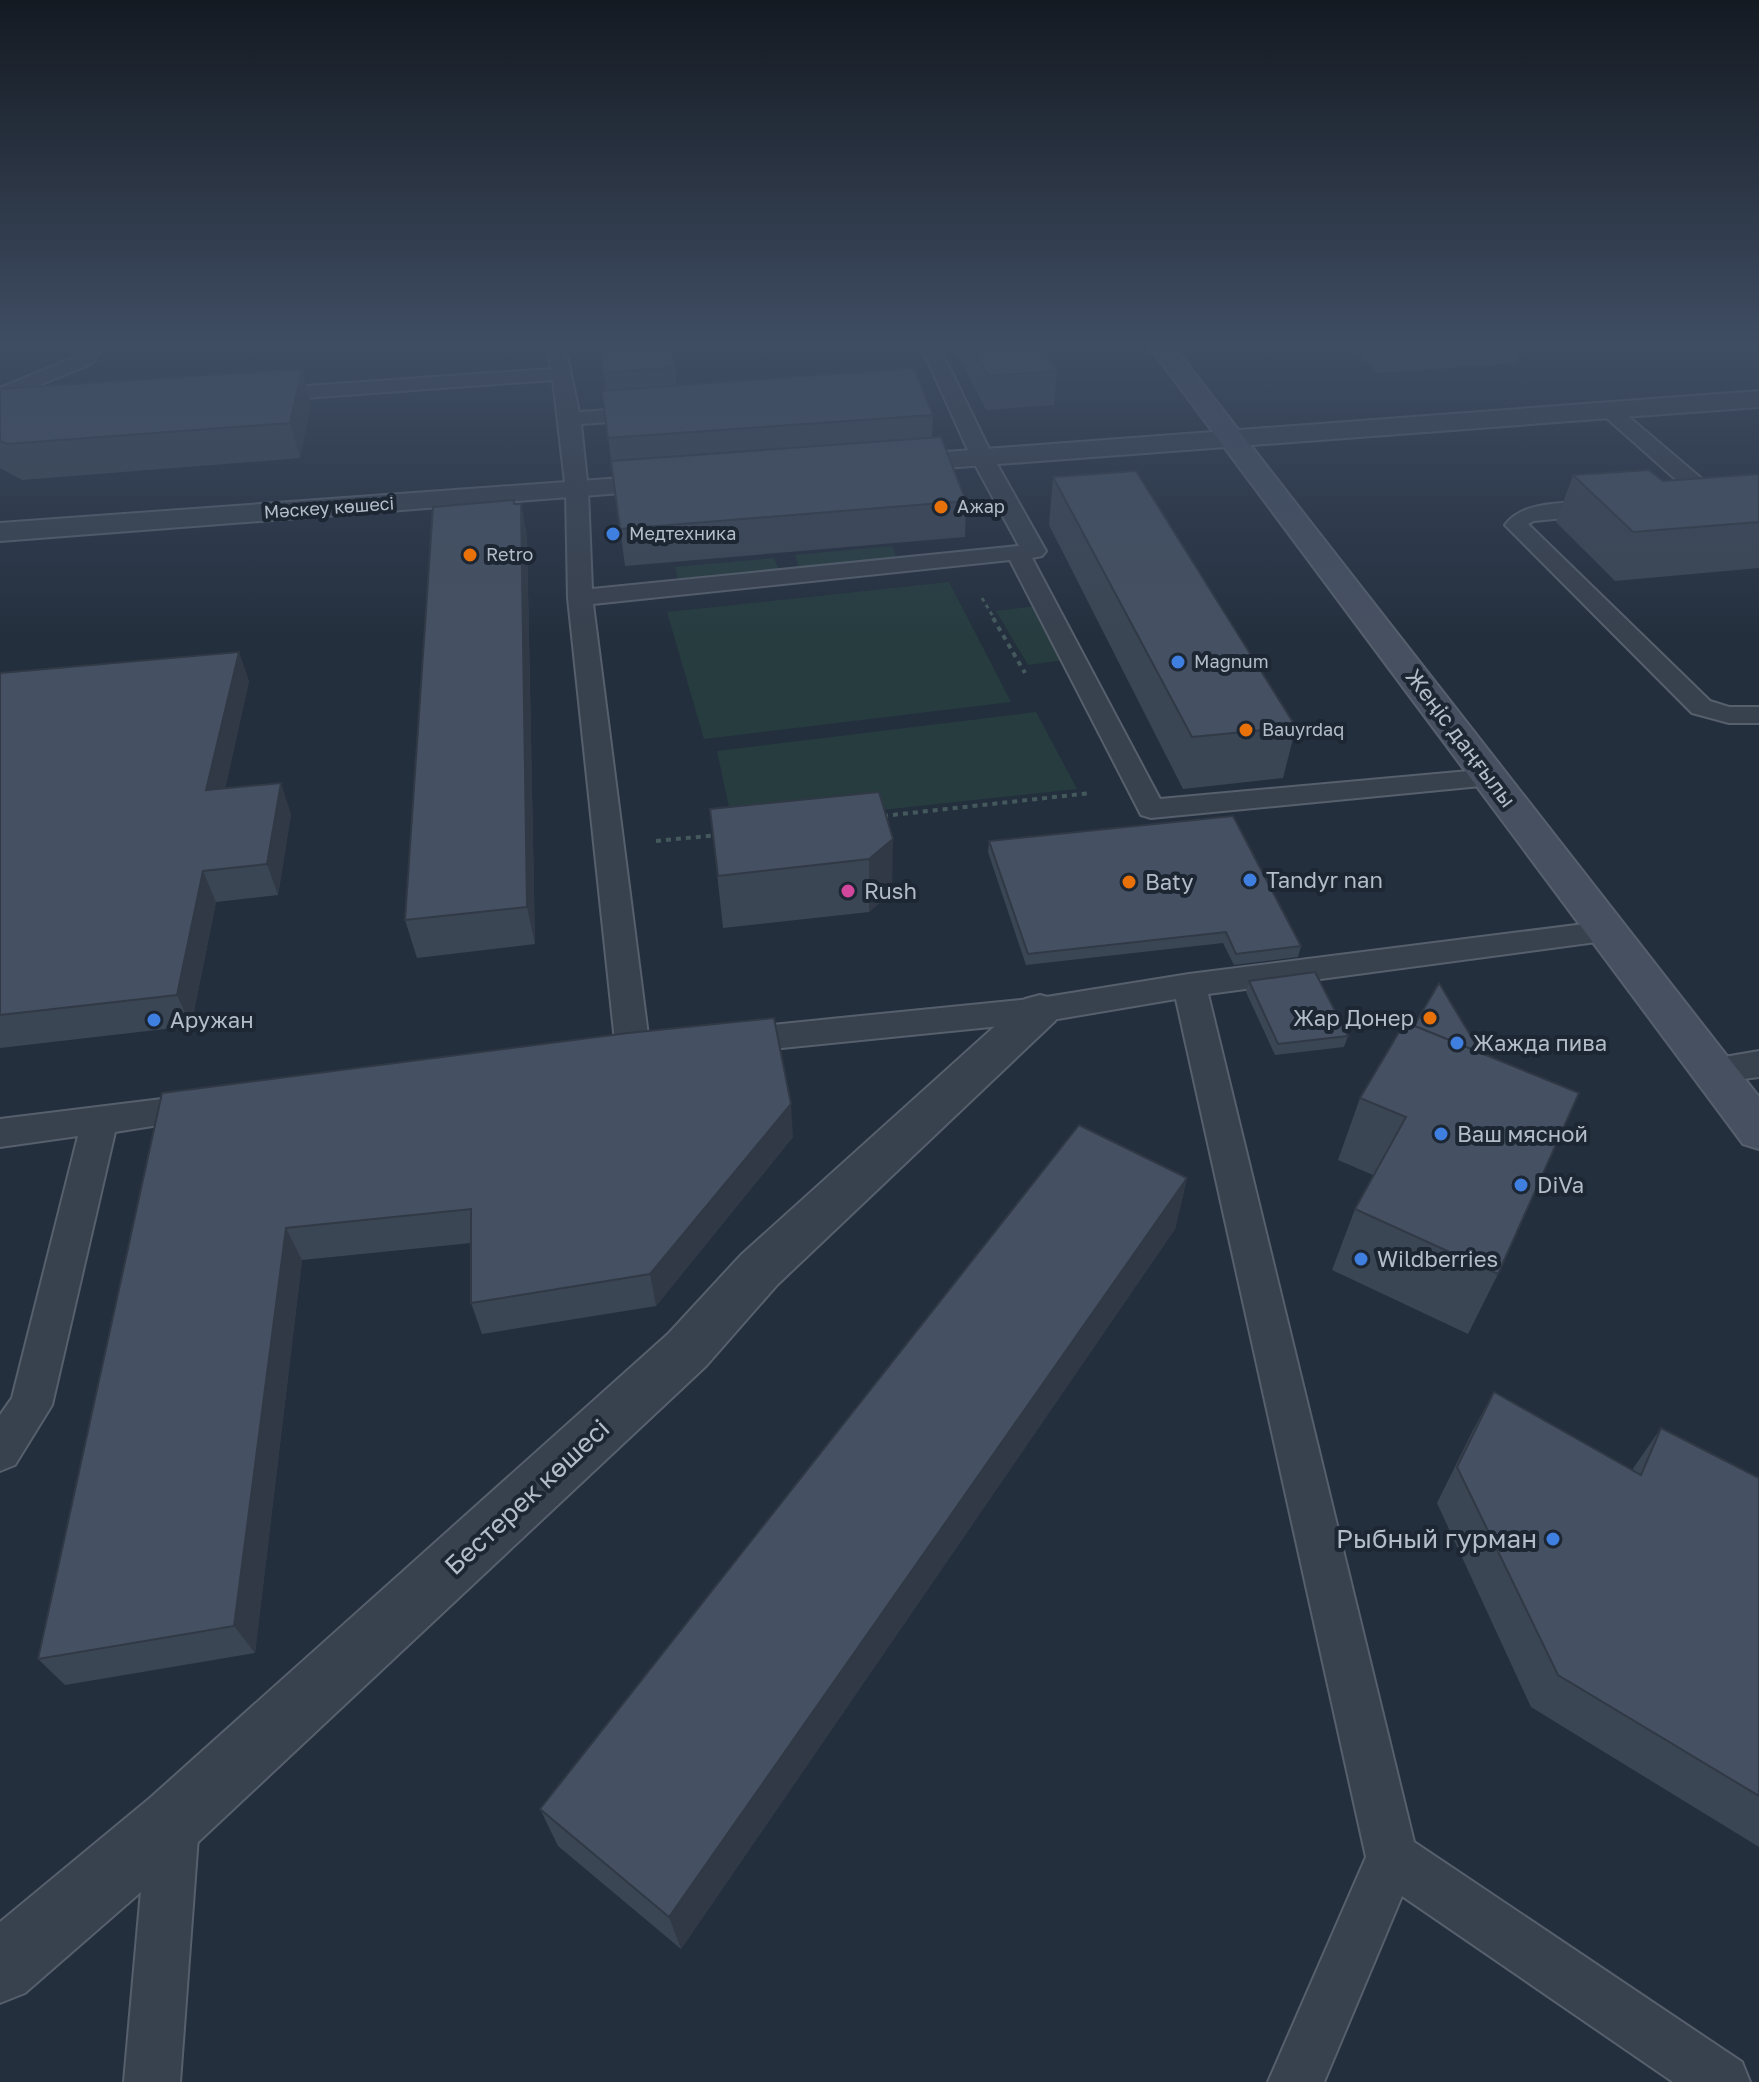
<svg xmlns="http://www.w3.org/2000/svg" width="1759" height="2082" font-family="'Golos Text',sans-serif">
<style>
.green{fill:#263c3f}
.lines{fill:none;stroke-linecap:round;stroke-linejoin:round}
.service-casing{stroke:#565f6c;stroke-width:4}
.minor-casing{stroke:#565f6c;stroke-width:4}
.tertiary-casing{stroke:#565f6c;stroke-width:4}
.secondary-casing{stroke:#565f6c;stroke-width:4}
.path-far1{stroke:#44595c;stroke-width:3;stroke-dasharray:4 4;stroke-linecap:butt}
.path{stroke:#44595c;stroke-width:4;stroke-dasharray:5 5;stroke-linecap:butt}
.service{fill:#38414e;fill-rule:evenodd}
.minor{fill:#38414e;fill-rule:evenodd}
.tertiary{fill:#38414e;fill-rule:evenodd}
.secondary{fill:#465061;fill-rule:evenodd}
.wall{fill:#3b4654}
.shaded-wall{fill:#303945}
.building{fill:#455162;stroke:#303945;stroke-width:2}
.food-dot{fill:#e8710a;stroke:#1d2633;stroke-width:3}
.shop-dot{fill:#3f7fe0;stroke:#1d2633;stroke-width:3}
.hotel-dot{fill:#d1479c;stroke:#1d2633;stroke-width:3}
.labels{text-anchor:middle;stroke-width:8;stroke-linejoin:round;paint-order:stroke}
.far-poi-label{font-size:18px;fill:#b4bcc9;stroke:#1d2633;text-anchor:start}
.far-street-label{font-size:18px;fill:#b4bcc9;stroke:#1d2633}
.street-label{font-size:22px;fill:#b4bcc9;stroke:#1d2633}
.poi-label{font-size:22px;fill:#b4bcc9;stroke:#1d2633;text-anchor:start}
.near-street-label{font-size:26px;fill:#b4bcc9;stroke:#1d2633}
.near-poi-label{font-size:26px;fill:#b4bcc9;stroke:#1d2633;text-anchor:end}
</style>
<rect width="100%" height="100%" fill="#242f3e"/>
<!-- green -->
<g class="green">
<path d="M 892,546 L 898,562 L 800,572 L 795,555 Z"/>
<path d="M 774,558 L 780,573 L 679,584 L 675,567 Z"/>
<path d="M 949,582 L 1011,702 L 704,739 L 667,612 Z"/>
<path d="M 1035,606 L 1065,660 L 1028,665 L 996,611 Z"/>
<path d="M 1036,712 L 1077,789 L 733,826 L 717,751 Z"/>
</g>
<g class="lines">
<!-- service casing -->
<g class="service-casing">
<g id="service">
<path d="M 86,346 L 104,346 L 93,362 L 84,367 L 0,401 L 0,388 L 70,359 Z"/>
<path d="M 547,346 L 565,346 L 579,412 L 652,407 L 662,413 L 652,419 L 581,424 L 588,491 L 592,589 L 1019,546 L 971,457 L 921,346 L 939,346 L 993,457 L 1046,551 L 1042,556 L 1032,558 L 1160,799 L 1491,769 L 1501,771 L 1505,777 L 1501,783 L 1491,785 L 1151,818 L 1141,815 L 1010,560 L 593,604 L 650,1051 L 645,1060 L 633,1063 L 621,1060 L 616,1051 L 568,598 L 566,491 L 553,380 L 263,401 L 253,395 L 263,389 L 551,369 Z"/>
<path d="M 1609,404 L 1616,406 L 1708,484 L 1714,497 C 1705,510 1689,511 1674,508 L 1671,503 L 1674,498 L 1690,496 L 1690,492 L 1602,414 L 1599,410 L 1602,406 Z"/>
<path d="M 1606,501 L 1617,508 L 1614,513 L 1534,521 L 1528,524 L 1710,701 L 1729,707 L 1759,707 L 1759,723 L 1729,723 L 1692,713 L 1505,525 C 1524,498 1575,504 1606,501 Z"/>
<path d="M 1608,921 L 1619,925 L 1624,932 L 1619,939 L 1208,994 L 1414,1842 L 1742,2062 L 1750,2082 L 1673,2082 L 1402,1896 L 1324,2082 L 1268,2082 L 1366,1857 L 1176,999 L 1040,1022 L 731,1053 L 719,1050 L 714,1041 L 719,1032 L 731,1029 L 1040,998 L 1189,974 Z"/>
<path d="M 1759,1051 L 1759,1077 L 1713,1083 L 1701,1079 L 1696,1070 L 1701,1061 Z"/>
<path d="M 202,1094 L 215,1098 L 220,1107 L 215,1116 L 115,1132 L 52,1405 L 15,1465 L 0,1471 L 0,1415 L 12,1398 L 78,1136 L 0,1147 L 0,1119 Z"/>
<path d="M 173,1797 L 191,1805 L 199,1823 L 180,2082 L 124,2082 L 147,1823 L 155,1805 Z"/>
</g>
</g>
<!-- minor casing -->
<g class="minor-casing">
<path id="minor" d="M 1040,995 L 1055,999 L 1062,1010 L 1055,1021 L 777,1285 L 706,1366 L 196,1844 L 25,1993 L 0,2003 L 0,1922 L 150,1798 L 668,1334 L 741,1255 L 1025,999 Z"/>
</g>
<!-- tertiary casing -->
<g class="tertiary-casing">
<g id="tertiary">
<path d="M 1759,391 L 1759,407 L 892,472 L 882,470 L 878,464 L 882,458 L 892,456 Z"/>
<path d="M 676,474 L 686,476 L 690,482 L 686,488 L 0,541 L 0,523 Z"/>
</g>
</g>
<!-- secondary casing -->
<g class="secondary-casing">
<path id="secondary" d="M 1149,346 L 1173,346 L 1759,1097 L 1759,1149 L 1743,1144 Z"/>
</g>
<!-- path-far1 -->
<path class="path-far1" d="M 982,598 L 995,620"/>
<!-- path -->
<g class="path">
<path d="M 993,618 L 1025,673"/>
<path d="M 883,816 L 1091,793"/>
<path d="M 656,841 L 718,835"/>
</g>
<!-- service -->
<use href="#service" class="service"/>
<!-- minor -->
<use href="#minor" class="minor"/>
<!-- tertiary -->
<use href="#tertiary" class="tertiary"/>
<!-- secondary -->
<use href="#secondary" class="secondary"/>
</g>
<!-- wall -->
<g class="wall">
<path d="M 600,346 L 675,367 L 677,385 L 933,415 L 932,438 L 966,501 L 965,537 L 625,566 L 602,391 L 606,390 Z"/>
<path d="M 953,346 L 1041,346 L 1057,371 L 1054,405 L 986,410 Z"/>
<path d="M 1350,346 L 1521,346 L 1516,363 L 1378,373 Z"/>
<path d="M 0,389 L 311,403 L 300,458 L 22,480 L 0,468 Z"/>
<path d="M 1759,474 L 1759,568 L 1615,581 L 1556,522 L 1573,475 L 1663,481 Z"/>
<path d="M 1053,477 L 1296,727 L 1283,778 L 1183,789 L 1049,525 Z"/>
<path d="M 515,504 L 521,504 L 527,538 L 535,944 L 417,958 L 405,920 Z"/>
<path d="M 0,673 L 249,681 L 225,789 L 291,814 L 278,895 L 216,902 L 191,1026 L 0,1048 Z"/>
<path d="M 879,792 L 892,892 L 869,912 L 723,928 L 710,809 Z"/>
<path d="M 989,841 L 1301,946 L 1298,957 L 1234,965 L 1223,943 L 1026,965 L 988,852 Z"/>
<path d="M 1249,981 L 1348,1036 L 1344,1047 L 1275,1055 L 1246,992 Z"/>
<path d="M 1414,1026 L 1498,1274 L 1468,1334 L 1332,1270 L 1355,1209 L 1373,1175 L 1338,1160 L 1360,1098 Z"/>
<path d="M 162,1093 L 793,1137 L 656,1306 L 482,1334 L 471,1303 L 471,1243 L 302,1260 L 255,1653 L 65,1685 L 38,1659 Z"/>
<path d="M 1187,1178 L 1175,1229 L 681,1949 L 558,1846 L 540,1809 Z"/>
<path d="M 1494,1392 L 1632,1470 L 1661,1428 L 1759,1478 L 1759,1847 L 1531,1707 L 1437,1503 L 1473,1430 Z"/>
</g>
<!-- shaded-wall -->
<g class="shaded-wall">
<path d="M 302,369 L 311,403 L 300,458 L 290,423 Z"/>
<path d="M 521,504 L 527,538 L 535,944 L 527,907 Z"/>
<path d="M 239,652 L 249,681 L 218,821 L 206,790 Z"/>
<path d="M 281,783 L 291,814 L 278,895 L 267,864 Z"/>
<path d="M 893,839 L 892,892 L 869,912 L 869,859 Z"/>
<path d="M 203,871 L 216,902 L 191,1026 L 177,995 Z"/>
<path d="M 791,1104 L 793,1137 L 656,1306 L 650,1274 Z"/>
<path d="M 1187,1178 L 1175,1229 L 681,1949 L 669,1917 Z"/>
<path d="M 286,1228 L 302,1260 L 255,1653 L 234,1626 Z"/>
</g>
<!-- building -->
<g class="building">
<path d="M 600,346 L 671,346 L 675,367 L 603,373 Z"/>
<path d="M 972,346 L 1041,346 L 1057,371 L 988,376 Z"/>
<path d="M 914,368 L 933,415 L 608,438 L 602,391 Z"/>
<path d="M 302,369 L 290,423 L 7,444 L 0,441 L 0,389 Z"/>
<path d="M 941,437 L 966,501 L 620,529 L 611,461 Z"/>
<path d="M 1649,470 L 1663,481 L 1759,474 L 1759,522 L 1633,532 L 1573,475 Z"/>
<path d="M 1136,471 L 1296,727 L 1192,737 L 1053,477 Z"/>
<path d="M 514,500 L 514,504 L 521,504 L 527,907 L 405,920 L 433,507 Z"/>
<path d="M 239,652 L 206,790 L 281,783 L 267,864 L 203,871 L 177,995 L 0,1015 L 0,673 Z"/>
<path d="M 879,792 L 893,839 L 869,859 L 718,876 L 710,809 Z"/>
<path d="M 1233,816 L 1301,946 L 1236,954 L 1226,932 L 1028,954 L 989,841 Z"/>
<path d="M 1315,972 L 1348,1036 L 1278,1044 L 1249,981 Z"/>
<path d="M 1439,983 L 1481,1053 L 1414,1026 Z"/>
<path d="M 774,1018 L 791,1104 L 650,1274 L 471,1303 L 471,1209 L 286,1228 L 234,1626 L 38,1659 L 162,1093 L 628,1033 Z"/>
<path d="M 1405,1022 L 1579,1093 L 1498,1274 L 1355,1209 L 1406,1117 L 1360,1098 Z"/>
<path d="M 1079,1125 L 1187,1178 L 669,1917 L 540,1809 Z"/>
<path d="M 1494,1392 L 1641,1475 L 1661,1428 L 1759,1478 L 1759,1796 L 1558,1675 L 1457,1467 Z"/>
</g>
<!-- sky -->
<linearGradient id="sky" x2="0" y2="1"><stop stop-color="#141a22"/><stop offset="0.54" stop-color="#3f4d63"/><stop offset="1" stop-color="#3f4d63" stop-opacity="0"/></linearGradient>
<rect width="1759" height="637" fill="url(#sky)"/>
<!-- markers -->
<g class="food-dot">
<circle cx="941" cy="507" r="8"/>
<circle cx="470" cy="555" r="8"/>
<circle cx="1246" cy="730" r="8"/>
<circle cx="1129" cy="882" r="8"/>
<circle cx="1430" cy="1018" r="8"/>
</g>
<g class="shop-dot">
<circle cx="613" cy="534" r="8"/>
<circle cx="1178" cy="662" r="8"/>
<circle cx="1250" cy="880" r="8"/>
<circle cx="154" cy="1020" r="8"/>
<circle cx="1457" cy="1043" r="8"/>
<circle cx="1441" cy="1134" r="8"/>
<circle cx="1521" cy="1185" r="8"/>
<circle cx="1361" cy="1259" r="8"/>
<circle cx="1553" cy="1539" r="8"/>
</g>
<circle class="hotel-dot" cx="848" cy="891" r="8"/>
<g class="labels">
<!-- far-poi labels -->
<g class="far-poi-label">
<text x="957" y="513">Ажар</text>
<text x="629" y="540">Медтехника</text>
<text x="486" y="561">Retro</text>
<text x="1194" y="668">Magnum</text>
<text x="1262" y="736">Bauyrdaq</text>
</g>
<!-- far-street labels -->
<g class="far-street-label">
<text transform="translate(329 508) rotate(-4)" y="6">Мәскеу көшесі</text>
</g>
<!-- street labels -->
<g class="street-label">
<text transform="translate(1461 738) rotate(53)" y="8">Жеңіс даңғылы</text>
</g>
<!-- poi labels -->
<g class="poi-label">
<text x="1266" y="888">Tandyr nan</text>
<text x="1145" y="890">Baty</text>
<text x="864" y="899">Rush</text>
<text x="1414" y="1026" text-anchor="end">Жар Донер</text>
<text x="170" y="1028">Аружан</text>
<text x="1473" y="1051">Жажда пива</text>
<text x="1457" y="1142">Ваш мясной</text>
<text x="1537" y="1193">DiVa</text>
<text x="1377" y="1267">Wildberries</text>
</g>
<!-- near-street labels -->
<g class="near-street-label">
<text transform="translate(527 1497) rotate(-43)" y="9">Бестерек көшесі</text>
</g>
<!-- near-poi labels -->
<g class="near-poi-label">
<text x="1537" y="1548">Рыбный гурман</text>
</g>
</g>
</svg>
